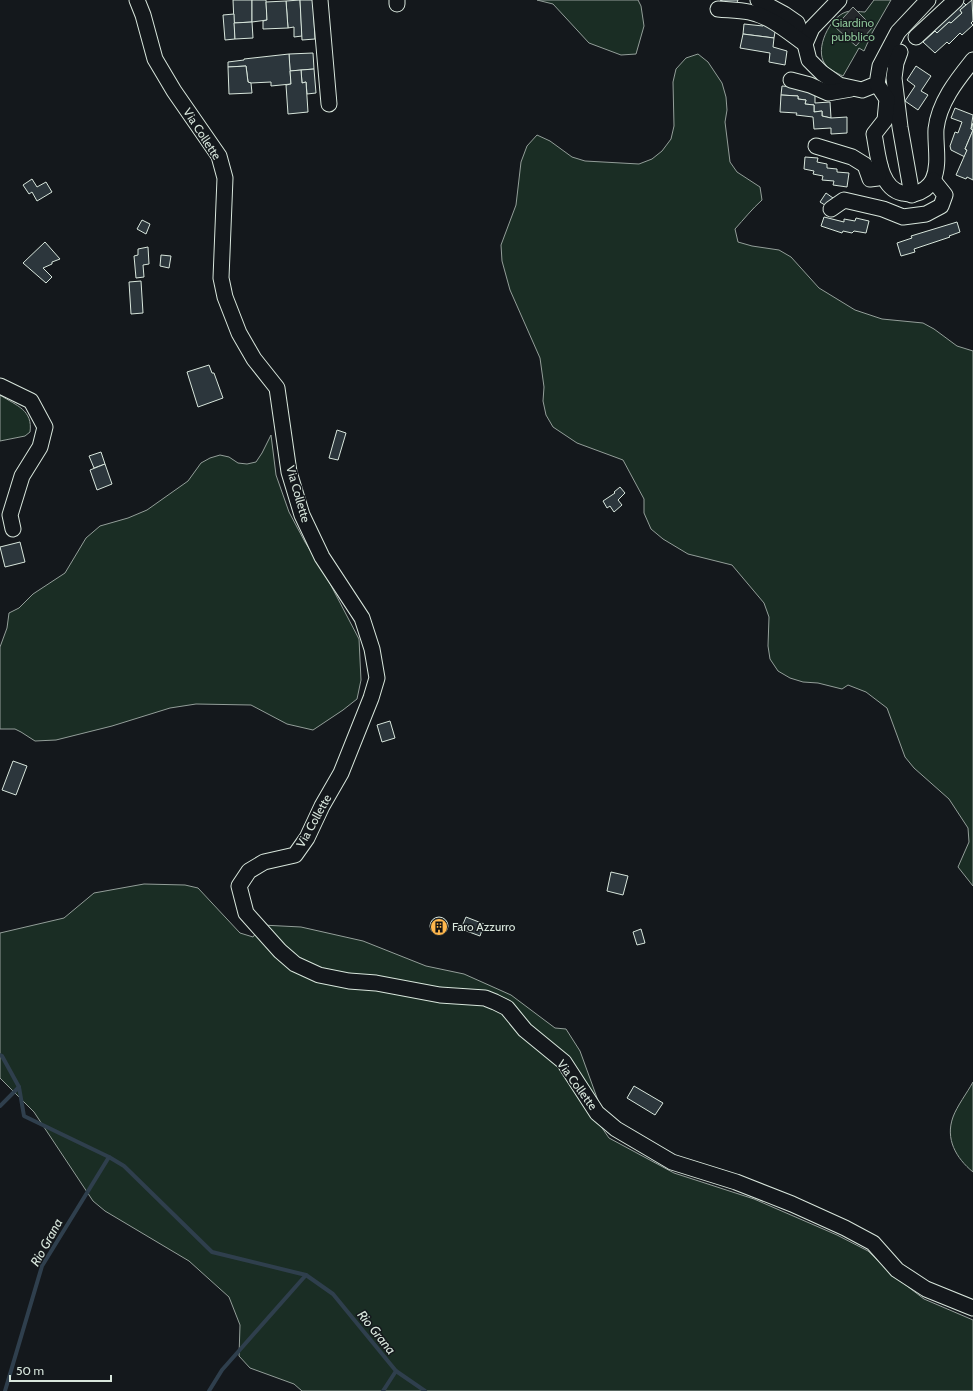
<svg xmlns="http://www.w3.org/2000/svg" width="973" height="1391" font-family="Cabin,sans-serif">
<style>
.green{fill:#1a2d24;stroke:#939e99}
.parking{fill:#24282b;stroke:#939e99}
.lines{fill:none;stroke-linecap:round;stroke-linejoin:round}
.stream{stroke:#2f3f4d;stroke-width:4}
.building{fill:#2c363c;stroke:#d8e6dc}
.minor-casing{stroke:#d8e6dc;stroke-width:17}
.minor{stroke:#14181c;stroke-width:15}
.labels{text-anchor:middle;stroke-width:3;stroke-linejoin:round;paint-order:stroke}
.park-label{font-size:12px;fill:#8ac095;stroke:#14181c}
.street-label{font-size:12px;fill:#d8e6dc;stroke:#14181c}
.poi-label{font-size:12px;fill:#d8e6dc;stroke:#14181c;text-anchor:start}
.water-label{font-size:13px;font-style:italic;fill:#d8e6dc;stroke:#14181c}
</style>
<rect width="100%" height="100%" fill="#14181c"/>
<!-- green -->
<g class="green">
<path d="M 537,0 L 638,0 L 641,6 L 644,26 L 636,54 L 621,55 L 589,43 L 553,4 Z"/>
<path d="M 874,0 L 891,0 L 872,33 L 864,51 L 859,48 L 843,76 C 837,73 829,70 825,64 C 814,49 830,17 846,12 C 851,10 860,12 865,12 Z"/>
<path d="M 698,54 L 708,62 L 722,83 L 726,97 L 727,110 L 725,122 L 730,162 L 737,172 L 760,187 L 762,200 C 752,209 744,219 735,229 L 738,242 L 752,246 L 779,250 L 791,257 L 819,288 L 855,310 L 882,319 L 923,323 L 934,329 L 957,346 L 973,351 L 973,886 L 958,867 L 969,842 L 968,828 L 949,799 L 914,768 L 905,757 L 887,708 L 866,692 L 848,685 L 842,689 L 818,683 L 803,682 L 790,678 L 778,671 L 770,659 L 768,646 L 769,617 L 764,603 L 732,565 L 688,554 L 663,539 L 651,529 L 644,513 L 644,499 L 623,460 L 577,443 L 553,427 L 546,415 L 543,401 L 544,387 L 540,358 L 510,290 L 502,261 L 501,245 L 516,205 L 521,162 L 527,146 L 537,135 L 550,141 L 572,157 L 585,161 L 639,164 L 652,159 L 662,151 L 671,139 L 674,126 L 673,82 L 676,69 L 686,58 Z"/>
<path d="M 0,395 C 17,406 33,410 30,432 L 25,436 L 0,441 Z"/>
<path d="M 271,435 L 276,475 L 289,512 L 305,542 L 325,574 L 359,639 L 361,680 L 357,699 L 343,710 L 313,730 L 287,724 L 251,705 L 196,704 L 170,708 L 112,726 L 56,740 L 35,741 L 21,732 L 15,729 L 0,729 L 0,647 L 7,628 L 9,613 L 19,608 L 33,594 L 65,573 L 86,538 L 100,526 L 128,518 L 147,510 L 188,481 L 201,463 L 210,458 L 220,455 L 229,457 L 238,463 L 247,464 L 256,462 L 262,453 Z"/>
<path d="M 144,884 L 185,885 L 198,888 L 240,933 L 253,937 L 262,925 L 301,927 L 363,941 L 426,966 L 464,974 L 511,995 L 555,1028 L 566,1029 L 580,1051 L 600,1106 L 598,1122 L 609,1138 L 674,1173 L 754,1199 L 837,1235 L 868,1251 L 894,1276 L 924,1299 L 973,1320 L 973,1391 L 302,1391 L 294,1384 L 250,1368 L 239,1356 L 240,1325 L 229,1297 L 189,1261 L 105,1211 L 93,1201 L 34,1112 L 0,1078 L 0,933 L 64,918 L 94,893 Z"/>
<path d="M 973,1082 L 973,1172 C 956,1158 945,1139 953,1117 C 957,1106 967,1093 973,1082 Z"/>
</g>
<!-- parking -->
<path class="parking" d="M 853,7 L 873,27 L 856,46 L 835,27 Z"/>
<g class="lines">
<!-- stream -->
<g class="stream">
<path d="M 0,1055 L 2,1056 L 19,1087 L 24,1116 L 109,1157 L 124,1166 L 212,1252 L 306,1275 L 333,1294 L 396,1371 L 425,1391"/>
<path d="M 0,1106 L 19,1087"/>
<path d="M 5,1391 L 42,1266 L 109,1157"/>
<path d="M 209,1391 L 222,1370 L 306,1275"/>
<path d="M 383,1391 L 396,1371"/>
</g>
</g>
<!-- building -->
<g class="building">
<path d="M 233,0 L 252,0 L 252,22 L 234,23 Z"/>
<path d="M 252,0 L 266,0 L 267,20 L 252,22 Z"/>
<path d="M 300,0 L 302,36 L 294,37 L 294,27 L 288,28 L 286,1 Z"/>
<path d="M 300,0 L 313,0 L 315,39 L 302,40 Z"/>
<path d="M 720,0 L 738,0 L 735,7 Z"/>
<path d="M 961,0 L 966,5 L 960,10 L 962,13 L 951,23 L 949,22 L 937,33 L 935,31 L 931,35 L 928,31 Z"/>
<path d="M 972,0 L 973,21 L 971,23 L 973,25 L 962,35 L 960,33 L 949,44 L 947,42 L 935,53 L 923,42 L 935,31 L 937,33 L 949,22 L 951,23 L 962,13 L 960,10 Z"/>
<path d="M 286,1 L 288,28 L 263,29 L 263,21 L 267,20 L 266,2 Z"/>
<path d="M 234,14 L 235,39 L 225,40 L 223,15 Z"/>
<path d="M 252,22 L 253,38 L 235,39 L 234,23 Z"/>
<path d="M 744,24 L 763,26 L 764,24 L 776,26 L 774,38 L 743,34 Z"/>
<path d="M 743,34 L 774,38 L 773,47 L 787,51 L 785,65 L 769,62 L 770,53 L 740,48 Z"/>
<path d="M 313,53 L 314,69 L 290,71 L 289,54 Z"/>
<path d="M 289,54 L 291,84 L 271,86 L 271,82 L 251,83 L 248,82 L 246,66 L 228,67 L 228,62 L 244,60 L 244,59 Z"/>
<path d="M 246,66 L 248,82 L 251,83 L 252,93 L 229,94 L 228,67 Z"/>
<path d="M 916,66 L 931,76 L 921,91 L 928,95 L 918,110 L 905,101 L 915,86 L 907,80 Z"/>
<path d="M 314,69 L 316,93 L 307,94 L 306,82 L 302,83 L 301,70 Z"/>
<path d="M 301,70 L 302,83 L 306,82 L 308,112 L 288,114 L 286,85 L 291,84 L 290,71 Z"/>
<path d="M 782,86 L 809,88 L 815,90 L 815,103 L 830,102 L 831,118 L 822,116 L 822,111 L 814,112 L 814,105 L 805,104 L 806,100 L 798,99 L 798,96 L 781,95 Z"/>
<path d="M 781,95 L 798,96 L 798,99 L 806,100 L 805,104 L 814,105 L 814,112 L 822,111 L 822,116 L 831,118 L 847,117 L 847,133 L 831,134 L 831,128 L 814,129 L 813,117 L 796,115 L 797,113 L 780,112 Z"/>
<path d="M 955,108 L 973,115 L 971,129 L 973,130 L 965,149 L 967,150 L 965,157 L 951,150 L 950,146 L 955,132 L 958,133 L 962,122 L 951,118 Z"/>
<path d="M 973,123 L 973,180 L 967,177 L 966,179 L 956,175 L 967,150 L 965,149 L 973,130 L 971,129 Z"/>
<path d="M 805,157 L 818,158 L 817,162 L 827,164 L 827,168 L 837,169 L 837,172 L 849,173 L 847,187 L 833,185 L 834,181 L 822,180 L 823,176 L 813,174 L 814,171 L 804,169 Z"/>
<path d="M 32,179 L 37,187 L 46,182 L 52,192 L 37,201 L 32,192 L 29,194 L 23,185 Z"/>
<path d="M 826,193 L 833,198 L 828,207 L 820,202 Z"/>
<path d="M 824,217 L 844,222 L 844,219 L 855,221 L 856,218 L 869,221 L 866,233 L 854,231 L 852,233 L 843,231 L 842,233 L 821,226 Z"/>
<path d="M 142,220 L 150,224 L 146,234 L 137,229 Z"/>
<path d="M 957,222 L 960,232 L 949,236 L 950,237 L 914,249 L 915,252 L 901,256 L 897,243 L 912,238 L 911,236 Z"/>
<path d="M 45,242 L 60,259 L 52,262 L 52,264 L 43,268 L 52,277 L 46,283 L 23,263 Z"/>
<path d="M 148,247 L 149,264 L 143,265 L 144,277 L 136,278 L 134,256 L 138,255 L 138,249 Z"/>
<path d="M 161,255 L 171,256 L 169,268 L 160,266 Z"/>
<path d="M 141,281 L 143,313 L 131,314 L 129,282 Z"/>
<path d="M 209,365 L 212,373 L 214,373 L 223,398 L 198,407 L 187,372 Z"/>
<path d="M 337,430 L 346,433 L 338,460 L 329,458 Z"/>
<path d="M 101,452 L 105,464 L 94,468 L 89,456 Z"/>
<path d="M 105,464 L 112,484 L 97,490 L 90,470 Z"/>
<path d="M 620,487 L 625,493 L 618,500 L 622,505 L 614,512 L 610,506 L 607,508 L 603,501 L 615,493 L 614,492 Z"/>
<path d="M 20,542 L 25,562 L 5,567 L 0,547 Z"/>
<path d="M 390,721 L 395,738 L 382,742 L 377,725 Z"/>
<path d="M 13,761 L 27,766 L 16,795 L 2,790 Z"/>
<path d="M 611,872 L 628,876 L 623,895 L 607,891 Z"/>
<path d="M 466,917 L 484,924 L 480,936 L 461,929 Z"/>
<circle cx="439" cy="926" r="9"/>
<path d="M 641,929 L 645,943 L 637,945 L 633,932 Z"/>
<path d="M 634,1086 L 663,1103 L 655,1115 L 627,1098 Z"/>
</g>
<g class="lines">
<!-- minor casing -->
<g class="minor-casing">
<g id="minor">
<path d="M 137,0 L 143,15 L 155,59 L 174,91 L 219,156 L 225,178 L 221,278 L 225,297 L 239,333 L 254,359 L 277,388 L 289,472 L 302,515 L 322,557 L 362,618 L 372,649 L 377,678 L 371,698 L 341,773 L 322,806 L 307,838 L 295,855 L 264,862 L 249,871 L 239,886 L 246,913 L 280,951 L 295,964 L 319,975 L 349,981 L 376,983 L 440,995 L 485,998 L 495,1002 L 507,1008 L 525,1030 L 564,1062 L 597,1113 L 616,1129 L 672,1162 L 736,1182 L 792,1204 L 845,1228 L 873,1243 L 897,1270 L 926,1289 L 973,1308"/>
<path d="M 320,0 L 329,104"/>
<path d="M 397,0 L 397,4"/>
<path d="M 758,0 L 784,14 L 797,23 L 805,44"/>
<path d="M 839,0 L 812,28 L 805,44 L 809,60 L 822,73 L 839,85 L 862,90 L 877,84 L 880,66 L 898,32 L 928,0"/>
<path d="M 718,9 C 728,10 739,10 749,12 C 770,16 788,32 805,44"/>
<path d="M 916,37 L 956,0"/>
<path d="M 900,52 L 896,63 L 894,78 L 900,127 L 912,195"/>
<path d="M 791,80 L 810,85 L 828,93 L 851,89"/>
<path d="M 877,84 L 887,99 L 885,120 L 874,134 C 878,153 879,188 902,193 C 906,193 910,195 914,194 C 922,192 929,187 933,180 C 940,164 935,145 936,129 C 939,102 957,80 973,60"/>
<path d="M 816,146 L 852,157 L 865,165 L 870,179 L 878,178 L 880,166"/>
<path d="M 831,209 L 844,200 L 883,209 L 903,217 L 926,214 L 941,206 L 945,195 L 933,180"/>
<path d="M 0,386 L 31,401 L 45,427 L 40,447 L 22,476 L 10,515 L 13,529"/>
</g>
</g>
<!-- minor -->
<use href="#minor" class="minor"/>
</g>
<!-- icons -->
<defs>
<g id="building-disc" transform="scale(0.9)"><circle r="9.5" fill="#ffb74d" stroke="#14181c"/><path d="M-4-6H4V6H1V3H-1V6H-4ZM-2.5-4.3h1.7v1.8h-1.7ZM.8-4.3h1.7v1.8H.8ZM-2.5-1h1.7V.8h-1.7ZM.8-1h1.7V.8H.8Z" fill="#111"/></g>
</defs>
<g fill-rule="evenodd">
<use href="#building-disc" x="439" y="927"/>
</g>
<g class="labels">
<!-- park labels -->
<g class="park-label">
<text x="853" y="27">Giardino<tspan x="853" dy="14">pubblico</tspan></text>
</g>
<!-- street labels -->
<g class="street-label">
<text transform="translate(202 134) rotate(57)" y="4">Via Collette</text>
<text transform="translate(298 494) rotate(74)" y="4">Via Collette</text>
<text transform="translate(314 821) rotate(-61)" y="4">Via Collette</text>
<text transform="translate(577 1085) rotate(54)" y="4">Via Collette</text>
</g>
<!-- poi labels -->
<g class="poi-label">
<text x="452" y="931">Faro Azzurro</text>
</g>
<!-- water labels -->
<g class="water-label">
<text transform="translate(46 1242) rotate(-61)" y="5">Rio Grana</text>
<text transform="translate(377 1332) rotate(51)" y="5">Rio Grana</text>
</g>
</g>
<!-- scale -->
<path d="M10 1375v6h101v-6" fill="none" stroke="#d8e6dc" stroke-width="2"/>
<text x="16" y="1375" font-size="12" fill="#d8e6dc" stroke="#14181c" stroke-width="3" paint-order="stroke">50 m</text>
</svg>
